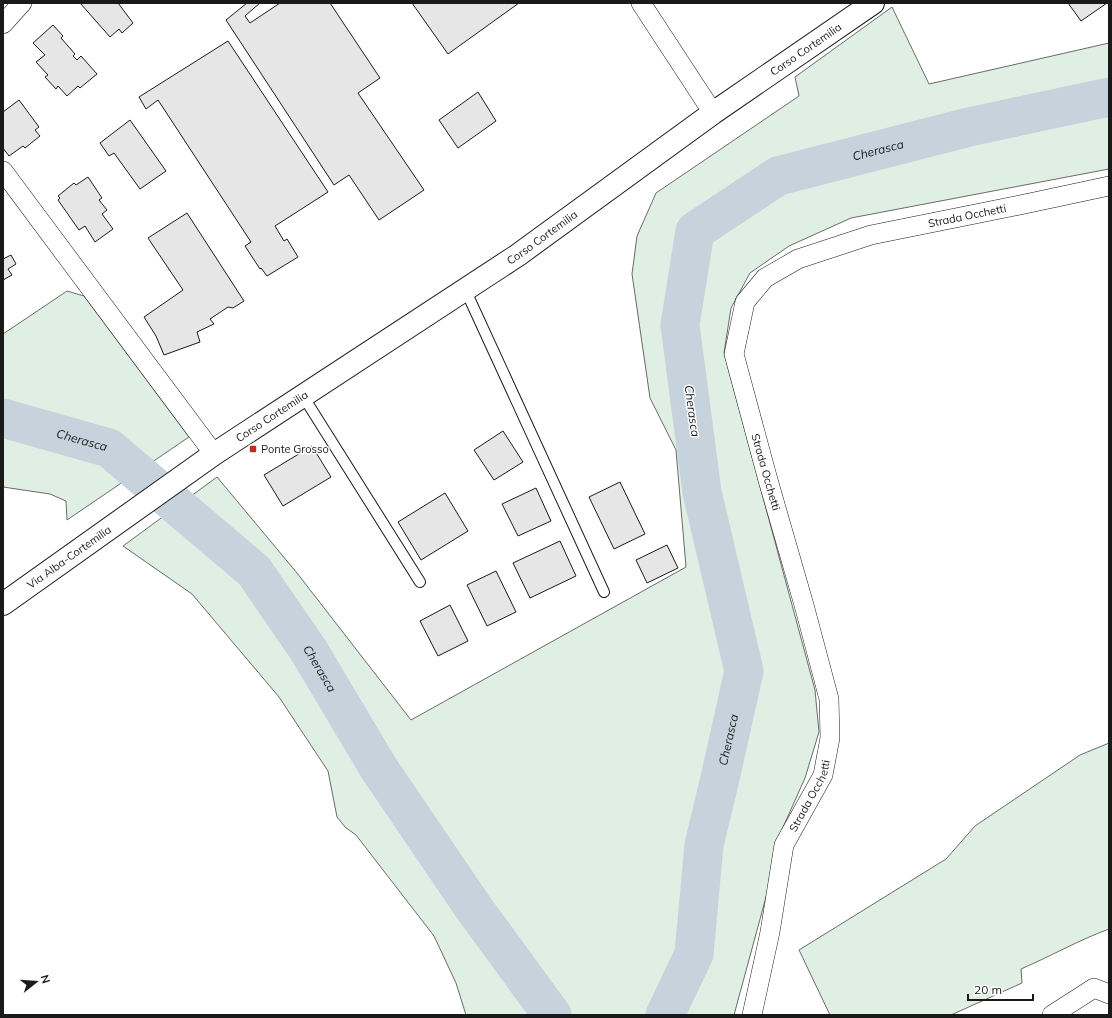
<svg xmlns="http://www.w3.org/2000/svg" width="1112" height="1018" font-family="Mulish,sans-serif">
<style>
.green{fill:#e0efe3;stroke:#6a6a6a}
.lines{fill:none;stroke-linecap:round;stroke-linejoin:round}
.river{stroke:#c6d2dc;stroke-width:39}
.building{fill:#e6e6e6;stroke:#1a1a1a}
.service-casing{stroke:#1a1a1a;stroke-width:12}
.minor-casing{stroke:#1a1a1a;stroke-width:20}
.primary-casing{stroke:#1a1a1a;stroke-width:24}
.service{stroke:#fff;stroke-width:10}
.minor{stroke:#fff;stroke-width:19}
.primary{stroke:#fff;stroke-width:22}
.poi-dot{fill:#c62828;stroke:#fff;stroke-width:1.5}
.labels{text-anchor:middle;stroke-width:3;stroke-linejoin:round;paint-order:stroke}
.street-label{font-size:11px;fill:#1a1a1a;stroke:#fff}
.poi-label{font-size:11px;fill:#1a1a1a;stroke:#fff;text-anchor:start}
.water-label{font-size:12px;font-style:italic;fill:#1a1a1a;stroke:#fff}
</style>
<rect width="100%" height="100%" fill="#fff"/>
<!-- green -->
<g class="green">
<path d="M 892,7 L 929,84 L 1109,43 L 1109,169 L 851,218 L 789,246 L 750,273 L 731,308 L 724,353 L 815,690 L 819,732 L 805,778 L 776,843 L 769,886 L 734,1015 L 466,1015 L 456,983 L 434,936 L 356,835 L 345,827 L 337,817 L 328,771 L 279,697 L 192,594 L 123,546 L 217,477 L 297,573 L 411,720 L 686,567 L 676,450 L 650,398 L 632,274 L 637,236 L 656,193 L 799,96 L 795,77 Z"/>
<path d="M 67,291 L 84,296 L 189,437 L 67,520 L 66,501 L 50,494 L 3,487 L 3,334 Z"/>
<path d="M 1109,743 L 1109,929 C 1079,940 1051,956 1021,969 L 1022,983 L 951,1015 L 830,1015 L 799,950 L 946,859 L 975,826 L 1080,755 Z"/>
</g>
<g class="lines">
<!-- river -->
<g class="river">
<path id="s1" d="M 3,418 L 109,448 L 254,571 L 309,651 L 378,767 L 473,907 L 552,1015"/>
<path id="s2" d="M 665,1015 L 694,954 L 704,845 L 721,774 L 744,671 L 702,492 L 680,325 L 695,231 L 778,176 L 969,127 L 1109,97"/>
</g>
</g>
<!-- building -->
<g class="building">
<path d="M 80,3 L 118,3 L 133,23 L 122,33 L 119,29 L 110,37 Z"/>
<path d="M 247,3 L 260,3 L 245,16 L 250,23 L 280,3 L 330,3 L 380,78 L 358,93 L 424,190 L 379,220 L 349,175 L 334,185 L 226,20 Z"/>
<path d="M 412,3 L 519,3 L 448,54 Z"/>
<path d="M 1068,3 L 1107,3 L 1081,21 Z"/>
<path d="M 53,25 L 63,36 L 61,38 L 75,54 L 73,56 L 77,60 L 81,56 L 97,74 L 80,88 L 78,86 L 67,96 L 58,86 L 56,89 L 45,77 L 48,75 L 36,62 L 45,55 L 33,43 Z"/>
<path d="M 228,41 L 328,192 L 275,226 L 284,241 L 287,239 L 298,257 L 267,276 L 261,268 L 260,269 L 245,246 L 251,242 L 158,100 L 146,109 L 139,97 Z"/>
<path d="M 478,92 L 496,121 L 458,148 L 439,120 Z"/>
<path d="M 19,100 L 39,127 L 35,130 L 40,136 L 25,148 L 23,146 L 9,156 L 3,148 L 3,112 Z"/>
<path d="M 130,120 L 166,171 L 140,189 L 114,153 L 109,156 L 100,143 Z"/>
<path d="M 88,177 L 102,198 L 99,200 L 107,210 L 102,214 L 113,229 L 95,242 L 85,226 L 79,230 L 58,200 L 60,198 L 58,196 L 74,183 L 76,185 Z"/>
<path d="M 187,213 L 244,301 L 233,308 L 228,307 L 210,319 L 214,324 L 197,332 L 200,342 L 164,355 L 156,336 L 144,317 L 183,290 L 148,238 Z"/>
<path d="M 11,255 L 16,264 L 8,269 L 12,275 L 3,280 L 3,259 Z"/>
<path d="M 503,431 L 523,462 L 494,480 L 474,450 Z"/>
<path d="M 312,446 L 331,477 L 283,506 L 264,475 Z"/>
<path d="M 620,482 L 645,534 L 614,549 L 589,497 Z"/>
<path d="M 536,488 L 551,521 L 518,536 L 502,504 Z"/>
<path d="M 445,493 L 468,531 L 421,560 L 398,522 Z"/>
<path d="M 560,541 L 576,576 L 530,598 L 513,563 Z"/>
<path d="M 667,545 L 678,568 L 647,583 L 636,560 Z"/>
<path d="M 496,571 L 516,612 L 487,626 L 467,585 Z"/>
<path d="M 450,605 L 468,641 L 438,656 L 420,621 Z"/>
</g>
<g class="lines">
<!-- service casing -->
<g class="service-casing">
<g id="service">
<path d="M 465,289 L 604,592"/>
<path d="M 303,396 L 420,582"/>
</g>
</g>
<!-- minor casing -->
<g class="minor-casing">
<g id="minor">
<path d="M 641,3 L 713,113"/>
<path d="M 3,24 L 22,3"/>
<path d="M 3,171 L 214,454"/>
<path id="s3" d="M 752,1015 L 770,932 L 784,845 L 823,775 L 830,738 L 829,699 L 804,605 L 768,480 L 734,354 L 745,302 L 765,278 L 798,259 L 871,235 L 1020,205 L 1109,186"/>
<path d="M 1052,1015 L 1094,988 L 1109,994"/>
</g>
</g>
<!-- primary casing -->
<g class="primary-casing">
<g id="primary">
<path id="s4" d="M 3,604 L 214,454 L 518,255 L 713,113 L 873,3"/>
</g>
</g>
<!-- service -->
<use href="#service" class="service"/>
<!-- minor -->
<use href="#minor" class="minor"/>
<!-- primary -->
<use href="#primary" class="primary"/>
</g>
<!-- markers -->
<rect class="poi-dot" x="249" y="445" width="8" height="8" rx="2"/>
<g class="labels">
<!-- street labels -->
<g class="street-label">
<text dy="4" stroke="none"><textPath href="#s4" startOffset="976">Corso Cortemilia</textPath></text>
<text dy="4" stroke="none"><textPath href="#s3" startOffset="985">Strada Occhetti</textPath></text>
<text dy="4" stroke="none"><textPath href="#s4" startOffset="652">Corso Cortemilia</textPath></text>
<text dy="4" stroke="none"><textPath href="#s4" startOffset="328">Corso Cortemilia</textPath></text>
<text transform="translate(766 472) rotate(74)" y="4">Strada Occhetti</text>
<text dy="4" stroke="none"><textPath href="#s4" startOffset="81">Via Alba-Cortemilia</textPath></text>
<text dy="4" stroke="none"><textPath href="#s3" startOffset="229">Strada Occhetti</textPath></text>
</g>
<!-- poi labels -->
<g class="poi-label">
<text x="261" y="453">Ponte Grosso</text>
</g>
<!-- water labels -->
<g class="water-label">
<text dy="4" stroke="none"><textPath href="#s2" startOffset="1006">Cherasca</textPath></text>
<text transform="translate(692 411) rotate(82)" y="4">Cherasca</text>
<text dy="4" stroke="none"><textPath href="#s1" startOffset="82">Cherasca</textPath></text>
<text dy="4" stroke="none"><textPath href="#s1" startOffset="418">Cherasca</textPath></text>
<text dy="4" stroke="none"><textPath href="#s2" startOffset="285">Cherasca</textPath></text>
</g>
</g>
<!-- border -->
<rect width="1112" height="1018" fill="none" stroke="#1a1a1a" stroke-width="8"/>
<!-- north arrow -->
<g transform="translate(36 982) rotate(73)" stroke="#ffffff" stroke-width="3" paint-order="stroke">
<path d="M0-3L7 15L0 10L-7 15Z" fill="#1a1a1a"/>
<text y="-6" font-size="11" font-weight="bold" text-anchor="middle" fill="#1a1a1a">N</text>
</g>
<!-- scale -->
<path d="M968 994v6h65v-6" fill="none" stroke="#1a1a1a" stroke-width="2"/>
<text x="974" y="994" font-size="12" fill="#1a1a1a" stroke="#ffffff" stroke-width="3" paint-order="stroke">20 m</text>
</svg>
